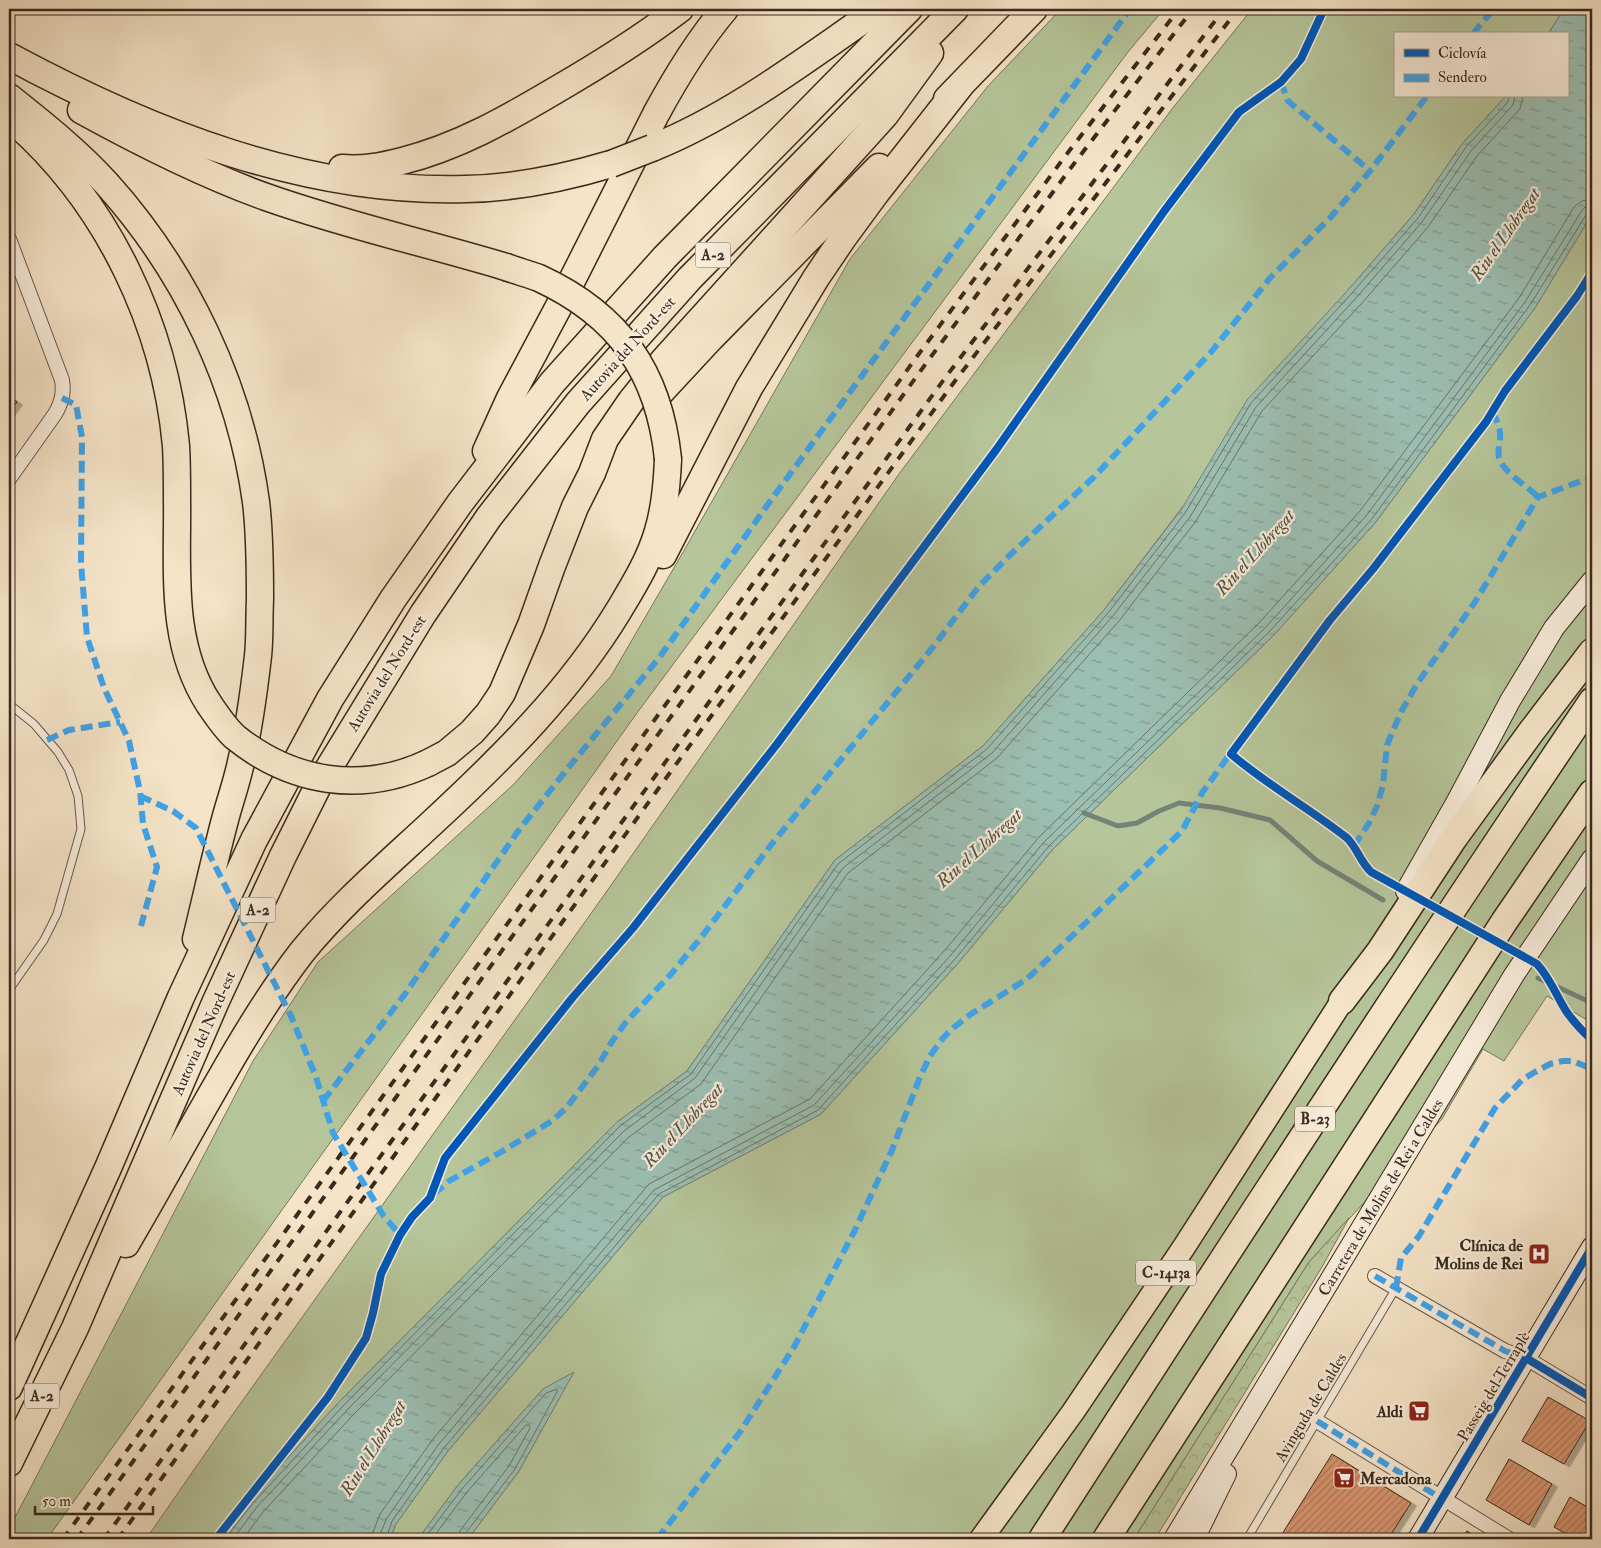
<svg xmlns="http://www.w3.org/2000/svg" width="1601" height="1548" font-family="'IM FELL Double Pica',serif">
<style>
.green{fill:#b6c59a;stroke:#78785b}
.forest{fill:url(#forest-crowns);stroke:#78785b}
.water{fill:url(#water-ripples);stroke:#748377}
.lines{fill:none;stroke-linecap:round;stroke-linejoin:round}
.shore{stroke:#6a7468;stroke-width:1}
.stream{stroke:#748377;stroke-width:5}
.building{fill:url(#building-hatch);stroke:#392a1c;filter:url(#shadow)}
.lane-casing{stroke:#685847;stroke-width:9}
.street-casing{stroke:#685847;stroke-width:16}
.secondary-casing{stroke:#392a1c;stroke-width:22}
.primary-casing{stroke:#392a1c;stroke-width:25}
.highway-casing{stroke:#392a1c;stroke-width:29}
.lane{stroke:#f8eddb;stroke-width:7}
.street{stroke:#f8eddb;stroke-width:14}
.secondary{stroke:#f8eddb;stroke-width:20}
.primary{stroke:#f5e4c8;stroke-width:22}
.highway{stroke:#f5e4c8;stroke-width:26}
.rail{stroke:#392a1c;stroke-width:4;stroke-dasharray:9 9;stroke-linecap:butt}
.highway-bridge-casing{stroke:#392a1c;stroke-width:29;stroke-linecap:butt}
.highway-bridge{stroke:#f5e4c8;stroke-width:26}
.quiet{stroke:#3fa3ea;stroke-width:6;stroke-dasharray:12 6;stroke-linecap:butt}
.cycleway-casing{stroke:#f8eddb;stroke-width:11}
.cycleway{stroke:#0057b8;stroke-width:8}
.labels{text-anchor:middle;stroke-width:4.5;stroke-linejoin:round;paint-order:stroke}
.shield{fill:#f8eddb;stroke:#726455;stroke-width:1}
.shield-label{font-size:15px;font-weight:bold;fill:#392a1c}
.street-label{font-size:16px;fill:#392a1c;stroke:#f8eddb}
.poi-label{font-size:16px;font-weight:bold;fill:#392a1c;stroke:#f8eddb;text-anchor:end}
.water-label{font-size:18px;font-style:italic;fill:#524f42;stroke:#f8eddb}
</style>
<defs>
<pattern id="forest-crowns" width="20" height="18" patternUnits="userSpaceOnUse" patternTransform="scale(1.25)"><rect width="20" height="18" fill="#b6c59a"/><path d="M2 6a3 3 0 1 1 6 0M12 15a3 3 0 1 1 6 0" fill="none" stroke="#9da984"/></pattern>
<pattern id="water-ripples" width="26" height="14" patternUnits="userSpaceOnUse" patternTransform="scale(1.25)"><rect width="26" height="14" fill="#9cbfb3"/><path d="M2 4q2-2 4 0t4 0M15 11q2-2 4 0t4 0" fill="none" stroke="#809b91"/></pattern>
<pattern id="building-hatch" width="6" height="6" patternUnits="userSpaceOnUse" patternTransform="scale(1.25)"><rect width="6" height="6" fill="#dc9873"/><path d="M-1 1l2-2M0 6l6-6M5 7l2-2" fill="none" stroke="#b37c5e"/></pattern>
<filter id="shadow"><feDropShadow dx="5.5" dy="3" stdDeviation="0" flood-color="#0004"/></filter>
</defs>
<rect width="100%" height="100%" fill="#f5e4c8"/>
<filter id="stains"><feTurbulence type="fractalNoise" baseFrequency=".004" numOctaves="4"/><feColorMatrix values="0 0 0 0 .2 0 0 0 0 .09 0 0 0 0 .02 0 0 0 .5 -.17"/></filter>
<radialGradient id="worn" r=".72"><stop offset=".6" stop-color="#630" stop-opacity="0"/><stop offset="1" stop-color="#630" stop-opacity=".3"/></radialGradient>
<!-- green -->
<g class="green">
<path d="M 1061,9 L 1164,9 L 1128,52 L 637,713 L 47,1539 L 9,1539 L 9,1529 L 253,1061 L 318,962 L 513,785 L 611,676 L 686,547 L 850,259 L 988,86 Z"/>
<path d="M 1252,9 L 1564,9 L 1548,34 L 1395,34 L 1395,96 L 1506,96 L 1462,144 L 1414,214 L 1348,290 L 1104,610 L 983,746 L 835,860 L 687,1071 L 617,1122 L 340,1401 L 249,1500 L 219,1539 L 146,1539 L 223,1428 L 602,898 L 899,474 L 1172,109 Z"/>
<path d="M 1592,214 L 1592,936 L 1590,940 L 1592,942 L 1592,1023 L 1547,996 L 1504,1061 L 1483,1049 L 1442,1119 L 1309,1262 L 1134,1539 L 468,1539 L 519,1471 L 573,1373 L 543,1389 L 458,1485 L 418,1539 L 390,1539 L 396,1524 L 448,1451 L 663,1197 L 821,1114 L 959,962 L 1053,849 L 1273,636 L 1375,523 L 1535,308 Z"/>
</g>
<!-- forest -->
<path class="forest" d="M 1349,1218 L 1322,1267 L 1155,1539 L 1134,1539 L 1309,1262 Z"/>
<!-- water -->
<g class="water">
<path d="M 1564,9 L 1592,9 L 1592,214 L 1535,308 L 1375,523 L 1273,636 L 1053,849 L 959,962 L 821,1114 L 663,1197 L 448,1451 L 396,1524 L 390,1539 L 219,1539 L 249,1500 L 340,1401 L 617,1122 L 687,1071 L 835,860 L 983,746 L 1104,610 L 1181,510 L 1247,400 L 1348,290 L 1414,214 L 1462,144 L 1506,96 L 1567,96 L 1567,34 L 1548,34 Z"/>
<path d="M 574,1372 L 519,1471 L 468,1539 L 418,1539 L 458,1485 L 543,1389 Z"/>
</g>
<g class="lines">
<!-- shore -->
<g class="shore">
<path d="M 225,1539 L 253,1503 L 344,1405 L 620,1126 L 691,1074 L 838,864 L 987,749 L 1108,613 L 1185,513 L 1251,403 L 1352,293 L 1418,218 L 1466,147 L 1508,102 L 1509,96"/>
<path d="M 233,1539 L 257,1507 L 348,1409 L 624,1131 L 695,1078 L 843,868 L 992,753 L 1112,617 L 1190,517 L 1256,407 L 1356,298 L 1422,222 L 1471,151 L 1513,105 L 1515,96"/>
<path d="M 243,1539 L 263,1512 L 354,1414 L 629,1137 L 701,1084 L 848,873 L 997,758 L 1119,621 L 1196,521 L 1262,411 L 1362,303 L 1428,227 L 1477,156 L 1520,109 L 1523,96"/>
<path d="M 372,1539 L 373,1532 L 380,1514 L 433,1439 L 649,1184 L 810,1099 L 945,950 L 1039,837 L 1259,623 L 1360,511 L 1519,298 L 1574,207 L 1582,201 L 1592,199"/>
<path d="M 380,1539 L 380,1534 L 387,1518 L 439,1444 L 654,1190 L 814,1105 L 951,955 L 1044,842 L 1265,628 L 1366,516 L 1525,302 L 1581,212 L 1585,207 L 1592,206"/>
<path d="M 386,1539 L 392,1521 L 444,1448 L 659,1194 L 818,1110 L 955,959 L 1049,846 L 1269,632 L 1371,520 L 1530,305 L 1586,215 L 1592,212"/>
<path d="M 424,1539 L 462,1489 L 546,1393 L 557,1389 L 557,1392 L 515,1469 L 465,1534 L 464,1539"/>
<path d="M 432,1539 L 467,1492 L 526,1425 L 529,1425 L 530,1428 L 509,1466 L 460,1531 L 458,1539"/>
</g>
<!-- stream -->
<g class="stream">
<path d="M 1084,813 L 1118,826 L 1137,823 L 1159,811 L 1179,803 L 1220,808 L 1270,820 L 1317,861 L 1383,900"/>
<path d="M 1538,978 L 1592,1003"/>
</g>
</g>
<!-- building -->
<g class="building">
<path d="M 9,396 L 17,402 L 9,413 Z"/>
<path d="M 1548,1397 L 1590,1421 L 1564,1464 L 1522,1441 Z"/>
<path d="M 1332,1454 L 1411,1503 L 1388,1539 L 1279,1539 Z"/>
<path d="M 1509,1459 L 1552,1484 L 1529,1525 L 1486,1500 Z"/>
<path d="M 1570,1497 L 1592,1510 L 1592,1539 L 1575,1539 L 1554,1527 Z"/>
<path d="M 1467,1531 L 1480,1539 L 1462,1539 Z"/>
</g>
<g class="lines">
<!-- lane casing -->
<g class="lane-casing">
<g id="lane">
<path d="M 9,704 L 34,724 L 58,752 L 69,770 L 78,796 L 81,829 L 57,914 L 44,940 L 9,990"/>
<path d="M 1247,1539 L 1396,1288"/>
</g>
</g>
<!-- street casing -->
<g class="street-casing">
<g id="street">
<path d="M 9,239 L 62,380 C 64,393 62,402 55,414 L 9,479"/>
<path d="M 1375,1276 L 1505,1351 L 1526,1358 L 1592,1398"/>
<path d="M 1317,1421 L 1509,1539"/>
</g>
</g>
<!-- secondary casing -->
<g class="secondary-casing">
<g id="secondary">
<path d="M 1406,891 L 1457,801 L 1510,701 L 1539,653 L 1554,628 L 1592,581"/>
<path d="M 1174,1539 L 1514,975 L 1592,859"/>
<path d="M 1194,1539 L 1226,1474"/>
<path d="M 1418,1539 L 1592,1247"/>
</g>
</g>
<!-- primary casing -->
<g class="primary-casing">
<path id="primary" d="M 981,1539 L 1073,1412 L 1184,1247 L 1342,1001"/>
</g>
<!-- highway casing -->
<g class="highway-casing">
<g id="highway">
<path d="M 9,56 C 148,131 305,194 466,189 C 515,188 564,178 611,164"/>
<path d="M 9,97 C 43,124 78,152 107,184 C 186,272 240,385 256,502 C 260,534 260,567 260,600 C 259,618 260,638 258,656 C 254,691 249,728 241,762 C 237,781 231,798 226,816 C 215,857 206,898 196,939"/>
<path d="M 947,99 L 1034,9"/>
<path d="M 81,110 C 141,143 202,174 266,197 C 345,225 426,243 506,267"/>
<path d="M 17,124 C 108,205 165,325 176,446 C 177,463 177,481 177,499 C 178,568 169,643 209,704"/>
<path d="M 652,148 C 734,115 806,59 879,9"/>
<path d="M 342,168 C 363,170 382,166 402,161 C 458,147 507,119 556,90 C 599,65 641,39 680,9"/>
<path d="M 659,394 L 710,339 L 879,167"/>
<path d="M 486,451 L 510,398 L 558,308 L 656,114 C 676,77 698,41 725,9"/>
<path d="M 663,555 L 749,388 L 816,278 L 843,238 L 876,193 L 960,86"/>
<path d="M 428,763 L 447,753 L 472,732 L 488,714 L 502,693 L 531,625 L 552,566 L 575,507 L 592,473 L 605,439 L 631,401 L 663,361 L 885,115 L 930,53"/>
<path d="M 1342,1001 L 1380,951 L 1454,838 L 1531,732 L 1592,652"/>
<path d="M 126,1244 C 158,1190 188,1134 220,1079 C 245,1035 271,992 302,952 C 341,904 388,864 433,822 C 502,758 570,691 619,610 C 634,585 650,559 658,531 C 665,508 667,484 668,459"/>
<path d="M 9,1387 L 108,1168 L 181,997 L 254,840 L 330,699 L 393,599 L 460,503 L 552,383 L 665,257 L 909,9"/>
<path d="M 9,1463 L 75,1328 L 216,1001 L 283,856 L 319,784 L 423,614 L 489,517 L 578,403 L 690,278 L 955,9"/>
<path d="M 1042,1539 C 1223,1258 1405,978 1592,701"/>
<path d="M 1106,1539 L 1504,922 L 1592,793"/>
</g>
</g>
<!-- lane -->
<use href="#lane" class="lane"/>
<!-- street -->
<use href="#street" class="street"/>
<!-- secondary -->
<use href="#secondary" class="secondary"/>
<!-- primary -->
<use href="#primary" class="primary"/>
<!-- highway -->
<use href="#highway" class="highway"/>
<!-- rail -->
<g class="rail">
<path d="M 63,1539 L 918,355 L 1066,155 L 1179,9"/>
<path d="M 77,1539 L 927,362 L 1076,161 L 1193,9"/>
<path d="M 104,1539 L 653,779 L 945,378 L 1224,9"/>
<path d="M 118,1539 L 661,785 L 952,385 L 1238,9"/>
</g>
<!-- highway-bridge casing -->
<g class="highway-bridge-casing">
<g id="highway-bridge">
<path d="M 611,164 L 652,148"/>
<path d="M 506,267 C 517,271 528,274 539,278 C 619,315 659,372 668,459"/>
<path d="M 209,704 C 217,716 225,728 235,737 C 292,783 362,794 428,763"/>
</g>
</g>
<!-- highway-bridge -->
<use href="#highway-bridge" class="highway-bridge"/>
<!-- quiet -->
<g class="quiet">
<path d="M 1473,34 L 1485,19 L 1495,9"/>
<path d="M 1281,82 L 1288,101 L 1370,171"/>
<path d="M 62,398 L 76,405 L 82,437 L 81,563 L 87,637 L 104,688 L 129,741 L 140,791 L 143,824 L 157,867 L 141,926"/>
<path d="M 1492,412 C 1496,419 1500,426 1500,434 C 1501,442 1497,450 1499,458 C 1504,473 1527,486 1538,497"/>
<path d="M 47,740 L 69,730 L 120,722"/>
<path d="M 140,796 L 173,811 L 196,828 L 291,1016 L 316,1077 L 333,1133 L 383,1215 L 400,1235"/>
<path d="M 1354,846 L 1369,823 L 1377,806 L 1383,785 L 1387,745 L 1401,712 L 1417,684 L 1475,602 L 1538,497 L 1592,477"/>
<path d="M 323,1101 L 405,994 L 519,830 L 568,768 L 659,658 L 771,500 L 1130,9"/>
<path d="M 434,1194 L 449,1181 L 501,1152 L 552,1121 L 567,1107 L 598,1066 L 611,1043 L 626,1022 L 672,973 L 703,935 L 771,845 L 933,647 L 979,586 L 1013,552 L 1094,477 L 1212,351 L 1270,278 L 1330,218 L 1370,171 L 1427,96"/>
<path d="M 1375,1276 L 1505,1351 L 1526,1358"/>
<path d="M 1396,1288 L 1401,1258 L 1419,1236 L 1495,1108 L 1522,1080 L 1535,1072 L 1550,1064 L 1563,1061 L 1573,1061 L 1592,1069"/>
<path d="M 1317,1421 L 1442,1499"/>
<path d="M 657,1539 L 740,1432 L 794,1347 L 855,1230 L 892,1150 L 920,1077 L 930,1056 L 943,1038 L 953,1028 L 971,1014 L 1027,979 L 1182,831 L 1202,793 L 1232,751"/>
</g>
<!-- cycleway casing -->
<g class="cycleway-casing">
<g id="cycleway">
<path d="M 1592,272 L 1577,296 L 1505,391 L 1486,422 L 1373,569 L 1330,620 L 1231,754 C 1267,785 1309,808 1347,838 C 1358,849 1359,860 1371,872 L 1537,964 C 1550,978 1556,995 1566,1011 C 1573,1021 1582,1031 1592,1040"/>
<path d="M 1526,1358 L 1592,1398"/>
<path d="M 216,1539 L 328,1397 L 366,1338 L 373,1313 L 381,1274 L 400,1235 L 412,1217 L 430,1198 L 445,1158 L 573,997 L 633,928 L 777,744 L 996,450 L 1165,210 L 1239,112 L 1281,82 L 1301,59 L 1324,9"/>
<path d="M 1418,1539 L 1592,1247"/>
</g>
</g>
<!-- cycleway -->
<use href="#cycleway" class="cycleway"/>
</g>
<!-- icons -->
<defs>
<g id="hospital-square" transform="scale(1.125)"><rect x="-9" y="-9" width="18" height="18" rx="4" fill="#8f2418" stroke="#f8eddb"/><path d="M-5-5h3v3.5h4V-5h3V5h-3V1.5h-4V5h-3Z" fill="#fff"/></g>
<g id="supermarket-square" transform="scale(1.125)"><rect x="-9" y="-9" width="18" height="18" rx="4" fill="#8f2418" stroke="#f8eddb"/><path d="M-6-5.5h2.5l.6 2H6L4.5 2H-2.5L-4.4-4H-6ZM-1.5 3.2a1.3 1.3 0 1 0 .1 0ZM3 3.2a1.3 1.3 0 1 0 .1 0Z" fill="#fff"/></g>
</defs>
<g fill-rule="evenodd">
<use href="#hospital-square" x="1539" y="1254"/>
<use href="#supermarket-square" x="1419" y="1411"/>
<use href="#supermarket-square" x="1344" y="1478"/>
</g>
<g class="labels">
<!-- shield labels -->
<g class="shield">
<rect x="695.5" y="242.5" width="35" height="25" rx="4"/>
<rect x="240.5" y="897.5" width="35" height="25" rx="4"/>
<rect x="1295" y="1106.5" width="40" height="25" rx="4"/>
<rect x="1136" y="1260.5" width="60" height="25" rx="4"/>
<rect x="24.5" y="1383.5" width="35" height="25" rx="4"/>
</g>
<g class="shield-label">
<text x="713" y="260">A-2</text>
<text x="258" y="915">A-2</text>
<text x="1315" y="1124">B-23</text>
<text x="1166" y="1278">C-1413a</text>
<text x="42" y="1401">A-2</text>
</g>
<!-- street labels -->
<g class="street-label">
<text transform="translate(627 348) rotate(-48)" y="6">Autovia del Nord-est</text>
<text transform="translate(386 673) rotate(-58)" y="6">Autovia del Nord-est</text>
<text transform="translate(203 1033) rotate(-66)" y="6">Autovia del Nord-est</text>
<text transform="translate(1380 1197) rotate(-59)" y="6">Carretera de Molins de Rei a Caldes</text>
<text transform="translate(1493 1386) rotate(-59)" y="6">Passeig del Terraplè</text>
<text transform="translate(1310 1407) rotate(-59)" y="6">Avinguda de Caldes</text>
</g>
<!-- poi labels -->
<g class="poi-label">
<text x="1523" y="1251">Clínica de<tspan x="1523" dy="18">Molins de Rei</tspan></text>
<text x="1403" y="1417">Aldi</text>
<text x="1360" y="1484" text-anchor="start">Mercadona</text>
</g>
<!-- water labels -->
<g class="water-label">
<text transform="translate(1505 234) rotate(-55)" y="6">Riu el Llobregat</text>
<text transform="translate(1255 552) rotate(-48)" y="6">Riu el Llobregat</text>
<text transform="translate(979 848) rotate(-42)" y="6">Riu el Llobregat</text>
<text transform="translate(683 1125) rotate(-47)" y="6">Riu el Llobregat</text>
<text transform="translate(373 1448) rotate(-58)" y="6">Riu el Llobregat</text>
</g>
</g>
<!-- margin -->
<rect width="1601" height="1548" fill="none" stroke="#f5e4c8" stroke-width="30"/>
<rect x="10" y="10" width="1581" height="1528" fill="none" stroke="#392a1c" stroke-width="2.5"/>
<rect x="15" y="15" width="1571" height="1518" fill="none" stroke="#392a1c"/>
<!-- legend -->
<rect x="1394" y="32" width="175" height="65" fill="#f8eddb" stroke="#ac9f8f"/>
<rect x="1404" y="49" width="25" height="8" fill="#0057b8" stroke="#ac9f8f"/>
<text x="1438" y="58" font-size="15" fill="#392a1c">Ciclovía</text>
<rect x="1404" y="74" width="25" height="8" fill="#3fa3ea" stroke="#ac9f8f"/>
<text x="1438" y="82" font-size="15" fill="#392a1c">Sendero</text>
<!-- scale -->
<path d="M35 1506v8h118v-8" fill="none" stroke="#392a1c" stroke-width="2.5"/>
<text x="42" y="1506" font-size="15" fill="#392a1c" stroke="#f8eddb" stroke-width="4" paint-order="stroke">50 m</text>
<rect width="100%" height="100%" filter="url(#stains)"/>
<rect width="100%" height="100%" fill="url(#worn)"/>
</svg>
